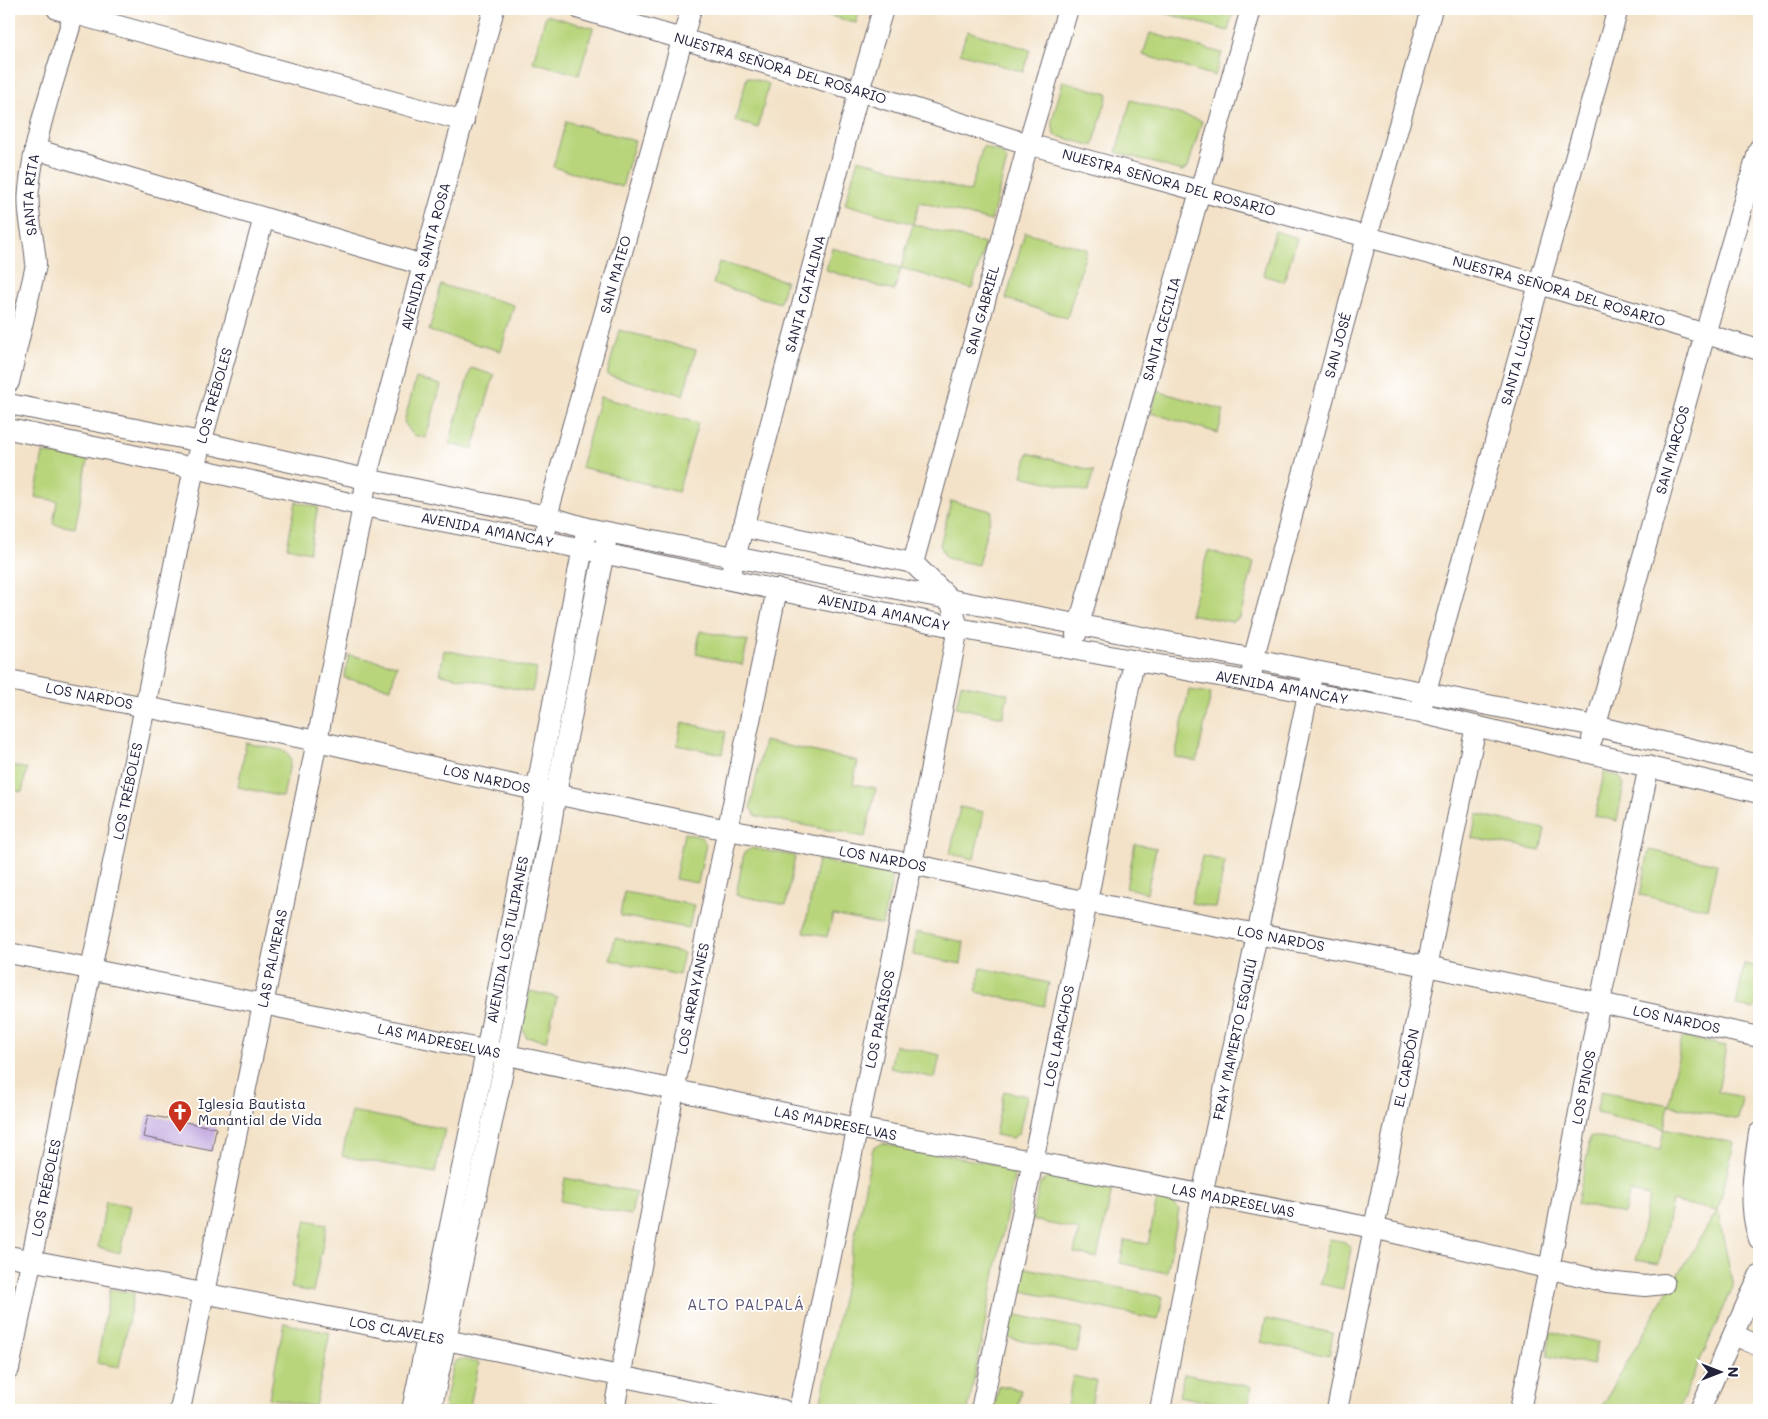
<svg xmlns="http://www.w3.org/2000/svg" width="1768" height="1419" font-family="Mali,sans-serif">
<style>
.green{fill:#b8d57c;stroke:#6d7c5c}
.building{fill:#c7b0e2}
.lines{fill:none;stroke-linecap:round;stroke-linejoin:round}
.minor-casing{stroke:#6b656c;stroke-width:22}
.minor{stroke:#fff;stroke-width:20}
.labels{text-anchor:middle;stroke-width:4;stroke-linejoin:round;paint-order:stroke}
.street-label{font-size:14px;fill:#22223b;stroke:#fff}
.poi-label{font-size:14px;fill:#22223b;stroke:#fff;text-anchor:start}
.neighbourhood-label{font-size:15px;letter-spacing:1px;fill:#5c5475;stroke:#fff}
</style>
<rect width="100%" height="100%" fill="#fff"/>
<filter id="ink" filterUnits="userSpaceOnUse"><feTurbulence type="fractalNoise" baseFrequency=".02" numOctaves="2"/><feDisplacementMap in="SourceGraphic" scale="10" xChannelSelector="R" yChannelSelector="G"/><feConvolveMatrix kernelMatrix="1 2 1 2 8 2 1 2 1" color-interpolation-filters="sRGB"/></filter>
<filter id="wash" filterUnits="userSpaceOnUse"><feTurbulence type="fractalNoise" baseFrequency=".0096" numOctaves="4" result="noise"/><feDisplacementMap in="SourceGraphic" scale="20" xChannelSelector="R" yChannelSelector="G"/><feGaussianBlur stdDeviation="1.12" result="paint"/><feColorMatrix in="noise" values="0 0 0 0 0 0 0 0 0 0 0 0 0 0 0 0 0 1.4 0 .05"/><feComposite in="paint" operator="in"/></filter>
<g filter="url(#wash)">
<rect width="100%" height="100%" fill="#f3e2c7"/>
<!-- green -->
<g class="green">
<path d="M 804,9 L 860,9 L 856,23 Z"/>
<path d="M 1151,9 L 1234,9 L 1228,31 Z"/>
<path d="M 546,15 L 593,28 L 579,75 L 533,62 Z"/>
<path d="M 967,31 L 1030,50 L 1023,72 L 960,53 Z"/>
<path d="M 1150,33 L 1222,53 L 1215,76 L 1143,55 Z"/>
<path d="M 747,77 L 769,84 L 758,128 L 735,121 Z"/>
<path d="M 1063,81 L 1108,94 L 1093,146 L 1054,135 L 1052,120 Z"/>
<path d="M 1131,100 L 1202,121 L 1188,167 L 1182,171 L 1116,152 Z"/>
<path d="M 566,121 L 635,141 L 622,187 L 553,167 Z"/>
<path d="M 983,146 L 1002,153 L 1007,160 L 991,221 L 920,202 L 913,224 L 985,244 L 972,289 L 901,268 L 894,291 L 826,270 L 832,248 L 901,268 L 913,224 L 845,204 L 858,159 L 970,192 Z"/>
<path d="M 1275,231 L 1297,238 L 1284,282 L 1263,275 Z"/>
<path d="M 1025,232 L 1087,249 L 1067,318 L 1006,299 Z"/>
<path d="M 719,262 L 786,281 L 780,303 L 713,284 Z"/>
<path d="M 441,285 L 514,305 L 501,351 L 429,331 Z"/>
<path d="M 619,330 L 696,350 L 683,395 L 607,375 Z"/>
<path d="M 471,368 L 494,375 L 473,449 L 449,444 Z"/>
<path d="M 416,378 L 441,385 L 426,438 L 413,435 L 404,422 Z"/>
<path d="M 1157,391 L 1224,410 L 1218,433 L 1151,413 Z"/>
<path d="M 600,397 L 698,423 L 678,492 L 581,467 Z"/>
<path d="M 43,453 L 88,460 L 75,528 L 53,524 L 57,501 L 35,497 Z"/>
<path d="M 1028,453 L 1094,471 L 1088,492 L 1022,476 Z"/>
<path d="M 951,501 L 992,511 L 978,565 L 946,558 L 940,545 Z"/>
<path d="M 296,502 L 318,507 L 309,552 L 287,547 Z"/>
<path d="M 1208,551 L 1254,563 L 1240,617 L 1232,622 L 1190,614 Z"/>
<path d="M 700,631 L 748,641 L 742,665 L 696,654 Z"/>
<path d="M 444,650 L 537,669 L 532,692 L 440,674 Z"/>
<path d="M 349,655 L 397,665 L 391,688 L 344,678 Z"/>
<path d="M 961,684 L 1008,694 L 1003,717 L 956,707 Z"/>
<path d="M 1189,690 L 1211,693 L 1197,761 L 1175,757 Z"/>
<path d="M 682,722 L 726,732 L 722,754 L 677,745 Z"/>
<path d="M 764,741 L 858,761 L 853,784 L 876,788 L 865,837 L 756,816 L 750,808 Z"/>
<path d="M 246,743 L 286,751 L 291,759 L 283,797 L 238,787 Z"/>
<path d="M 9,765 L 27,769 L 22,792 L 9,789 Z"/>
<path d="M 1604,773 L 1619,776 L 1624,784 L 1617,821 L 1595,816 Z"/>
<path d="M 960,807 L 984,812 L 974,859 L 950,854 Z"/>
<path d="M 1477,814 L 1545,829 L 1540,851 L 1472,838 Z"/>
<path d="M 684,833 L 701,837 L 706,844 L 698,883 L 675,879 Z"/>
<path d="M 1135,844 L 1156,848 L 1147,893 L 1126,888 Z"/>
<path d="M 752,848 L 795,856 L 786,905 L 736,895 L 744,853 Z"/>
<path d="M 1649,850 L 1717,864 L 1708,909 L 1640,895 Z"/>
<path d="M 1202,856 L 1225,861 L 1216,908 L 1191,903 Z"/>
<path d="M 818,860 L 888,874 L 892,881 L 882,925 L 833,915 L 827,937 L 804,932 Z"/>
<path d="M 624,892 L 694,905 L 689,928 L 620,916 Z"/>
<path d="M 916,932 L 964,942 L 961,964 L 913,955 Z"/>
<path d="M 615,938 L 684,953 L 679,975 L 610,960 Z"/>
<path d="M 1744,964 L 1759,967 L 1759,1004 L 1754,1009 L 1736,1006 Z"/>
<path d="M 981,968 L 1049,983 L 1044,1006 L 976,992 Z"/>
<path d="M 530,991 L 557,997 L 546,1041 L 526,1037 L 522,1027 Z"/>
<path d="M 1682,1037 L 1726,1046 L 1718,1092 L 1742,1097 L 1738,1120 L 1669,1105 L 1664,1128 L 1734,1143 L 1718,1211 L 1733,1287 L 1678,1410 L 1600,1410 L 1658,1308 L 1717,1211 L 1672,1201 L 1659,1264 L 1636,1260 L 1649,1196 L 1630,1192 L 1624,1214 L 1577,1204 L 1591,1136 L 1660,1150 L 1664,1128 L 1596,1113 L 1601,1091 L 1669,1105 Z"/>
<path d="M 895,1045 L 940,1055 L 935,1078 L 890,1068 Z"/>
<path d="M 1004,1091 L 1027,1096 L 1019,1133 L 1012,1138 L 995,1135 Z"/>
<path d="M 351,1111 L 445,1129 L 435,1173 L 342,1156 Z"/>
<path d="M 882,1143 L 1009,1167 L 1014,1176 L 968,1410 L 854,1410 L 824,1404 L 821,1401 L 873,1148 Z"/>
<path d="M 565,1178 L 636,1192 L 631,1215 L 561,1201 Z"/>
<path d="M 1048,1178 L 1112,1190 L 1097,1258 L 1074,1253 L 1079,1230 L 1032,1220 L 1040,1183 Z"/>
<path d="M 1157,1199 L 1173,1202 L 1179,1210 L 1167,1273 L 1120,1263 L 1125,1240 L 1148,1244 Z"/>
<path d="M 106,1201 L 130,1206 L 120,1253 L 98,1247 Z"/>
<path d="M 306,1220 L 327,1224 L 313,1292 L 291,1288 Z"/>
<path d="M 1329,1239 L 1345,1242 L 1351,1249 L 1343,1289 L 1320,1284 Z"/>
<path d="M 1022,1267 L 1163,1297 L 1158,1320 L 1017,1290 Z"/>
<path d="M 110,1289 L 134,1293 L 119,1367 L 97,1363 Z"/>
<path d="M 1012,1314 L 1082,1329 L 1077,1352 L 1008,1338 Z"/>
<path d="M 1266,1319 L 1333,1333 L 1329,1356 L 1261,1342 Z"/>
<path d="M 284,1323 L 330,1333 L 315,1407 L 269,1398 Z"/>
<path d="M 1551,1332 L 1598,1342 L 1593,1365 L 1547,1355 Z"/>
<path d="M 461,1359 L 479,1363 L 469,1410 L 444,1409 L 453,1365 L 456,1361 Z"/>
<path d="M 1184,1374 L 1252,1387 L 1247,1410 L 1223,1410 L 1224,1405 L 1179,1396 Z"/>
<path d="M 1073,1376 L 1096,1381 L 1091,1405 L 1114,1409 L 1114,1410 L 1066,1410 Z"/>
<path d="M 999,1385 L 1021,1390 L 1017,1410 L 994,1410 Z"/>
</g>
<g id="blocks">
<!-- building -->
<path class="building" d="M 148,1115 L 216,1128 L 212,1151 L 143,1137 Z"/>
</g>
</g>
<g filter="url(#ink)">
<use href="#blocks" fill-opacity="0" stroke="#6b656c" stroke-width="1"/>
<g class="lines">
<!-- minor casing -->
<g class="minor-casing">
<g id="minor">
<path d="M 57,9 L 464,121"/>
<path id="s1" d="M 580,9 L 859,91 L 1028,144 L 1539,284 L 1759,350"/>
<path d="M 35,149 L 100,169 L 423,265"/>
<path id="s2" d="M 9,382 L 36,265 C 35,239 26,215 29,189 C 35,128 59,68 75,9"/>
<path d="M 9,404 L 201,442 L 366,479 L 547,516 L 587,528 L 1595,726 L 1759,765"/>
<path id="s3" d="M 9,429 L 194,468 L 363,506 L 545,541 L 958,628 L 1420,713 L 1759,793"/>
<path d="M 743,527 L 913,563"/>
<path id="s4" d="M 546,529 L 547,516 L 691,9"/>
<path id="s5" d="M 732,569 L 859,91 L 883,9"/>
<path id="s6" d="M 1076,635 L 1251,9"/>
<path id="s7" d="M 1252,673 L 1253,660 L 1367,237 L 1432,9"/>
<path id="s8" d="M 9,680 L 317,741 L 536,790 L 728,830 L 912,864 L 1087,902 L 1427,966 L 1759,1037"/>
<path id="s9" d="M 1422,705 L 1539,284 L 1618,9"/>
<path id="s10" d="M 1592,739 L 1705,334 L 1759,149"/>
<path id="s11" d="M 9,953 L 263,1004 L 857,1128 L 1032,1161 L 1373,1228 L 1607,1282 L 1645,1286 L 1664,1284"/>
<path d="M 1759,1133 C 1754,1167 1747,1206 1759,1239"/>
<path id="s12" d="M 9,1256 L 427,1336 L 783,1410"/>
<path d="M 1734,1335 L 1759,1346"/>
<path id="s13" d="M 9,1369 L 194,468 L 264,218"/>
<path id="s14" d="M 180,1410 L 317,741 L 363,506 L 366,479 L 423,265 L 494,9"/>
<path id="s15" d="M 412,1410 L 486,1052 L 585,537"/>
<path d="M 431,1410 L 506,1056 L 548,843 L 556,793 L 606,542"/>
<path id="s16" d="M 614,1410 L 674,1091 L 777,589"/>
<path id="s17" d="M 799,1410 L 912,864 L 958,628 L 950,599 L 913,563 L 1028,144 L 1068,9"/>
<path id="s18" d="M 981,1410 L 1087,902 L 1134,661"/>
<path id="s19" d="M 1160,1410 L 1202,1195 L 1311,680"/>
<path id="s20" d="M 1337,1410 L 1476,726"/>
<path id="s21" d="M 1520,1410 L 1549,1269 L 1600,1002 L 1649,766"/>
<path d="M 1700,1410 L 1759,1276"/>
</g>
</g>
<!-- minor -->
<use href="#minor" class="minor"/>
</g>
</g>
<!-- icons -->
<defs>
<g id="church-pin" transform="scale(1.25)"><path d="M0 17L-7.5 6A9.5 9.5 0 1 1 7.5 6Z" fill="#c8321e" stroke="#fff"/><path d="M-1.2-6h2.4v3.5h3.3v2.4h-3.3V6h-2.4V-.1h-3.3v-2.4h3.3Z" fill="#fff"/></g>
</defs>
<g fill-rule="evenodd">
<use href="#church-pin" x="180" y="1112"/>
</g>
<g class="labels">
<!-- street labels -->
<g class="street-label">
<text dy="5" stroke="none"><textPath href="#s1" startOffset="209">NUESTRA SEÑORA DEL ROSARIO</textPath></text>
<text dy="5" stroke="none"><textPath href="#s1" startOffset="614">NUESTRA SEÑORA DEL ROSARIO</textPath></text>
<text dy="5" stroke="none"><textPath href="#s2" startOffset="191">SANTA RITA</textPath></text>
<text dy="5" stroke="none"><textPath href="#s14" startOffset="1180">AVENIDA SANTA ROSA</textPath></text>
<text dy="5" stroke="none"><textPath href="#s4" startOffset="264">SAN MATEO</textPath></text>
<text dy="5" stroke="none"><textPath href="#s1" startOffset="1019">NUESTRA SEÑORA DEL ROSARIO</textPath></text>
<text dy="5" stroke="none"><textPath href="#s5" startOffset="285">SANTA CATALINA</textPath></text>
<text dy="5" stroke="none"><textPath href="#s17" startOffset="1142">SAN GABRIEL</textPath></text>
<text dy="5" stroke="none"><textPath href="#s6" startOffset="318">SANTA CECILIA</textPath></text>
<text dy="5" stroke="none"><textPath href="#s7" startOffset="339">SAN JOSÉ</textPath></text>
<text dy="5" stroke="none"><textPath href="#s9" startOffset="358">SANTA LUCÍA</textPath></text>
<text dy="5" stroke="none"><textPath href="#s13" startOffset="995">LOS TRÉBOLES</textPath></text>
<text dy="5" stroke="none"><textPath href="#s10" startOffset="300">SAN MARCOS</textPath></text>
<text dy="5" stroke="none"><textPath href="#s3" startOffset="489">AVENIDA AMANCAY</textPath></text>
<text dy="5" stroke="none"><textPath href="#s3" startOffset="894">AVENIDA AMANCAY</textPath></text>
<text dy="5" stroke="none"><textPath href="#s3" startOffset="1299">AVENIDA AMANCAY</textPath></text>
<text dy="5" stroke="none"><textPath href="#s8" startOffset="82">LOS NARDOS</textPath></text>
<text dy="5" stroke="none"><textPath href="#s8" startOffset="488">LOS NARDOS</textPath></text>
<text dy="5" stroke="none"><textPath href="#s13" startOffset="590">LOS TRÉBOLES</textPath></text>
<text dy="5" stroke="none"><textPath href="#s8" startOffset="892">LOS NARDOS</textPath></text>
<text dy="5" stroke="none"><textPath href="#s8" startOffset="1298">LOS NARDOS</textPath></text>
<text dy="5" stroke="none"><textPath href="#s15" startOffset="480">AVENIDA LOS TULIPANES</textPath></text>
<text dy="5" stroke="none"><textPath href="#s14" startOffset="461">LAS PALMERAS</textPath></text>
<text dy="5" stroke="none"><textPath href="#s16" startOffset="419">LOS ARRAYANES</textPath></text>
<text dy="5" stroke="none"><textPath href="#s17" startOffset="399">LOS PARAÍSOS</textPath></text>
<text dy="5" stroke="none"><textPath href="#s8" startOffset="1702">LOS NARDOS</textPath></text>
<text dy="5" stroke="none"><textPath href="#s18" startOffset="382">LOS LAPACHOS</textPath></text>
<text dy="5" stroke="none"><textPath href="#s19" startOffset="378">FRAY MAMERTO ESQUIÚ</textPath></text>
<text dy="5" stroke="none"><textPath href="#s11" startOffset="439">LAS MADRESELVAS</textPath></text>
<text dy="5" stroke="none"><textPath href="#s20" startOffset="349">EL CARDÓN</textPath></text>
<text dy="5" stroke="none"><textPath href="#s21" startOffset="329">LOS PINOS</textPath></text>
<text dy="5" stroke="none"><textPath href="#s11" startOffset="844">LAS MADRESELVAS</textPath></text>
<text dy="5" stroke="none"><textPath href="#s13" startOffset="185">LOS TRÉBOLES</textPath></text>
<text dy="5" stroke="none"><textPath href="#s11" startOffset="1249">LAS MADRESELVAS</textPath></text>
<text dy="5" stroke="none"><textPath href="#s12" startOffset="395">LOS CLAVELES</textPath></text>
</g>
<!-- poi labels -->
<g class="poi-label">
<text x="198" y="1109">Iglesia Bautista<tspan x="198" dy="16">Manantial de Vida</tspan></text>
</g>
<!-- neighbourhood labels -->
<g class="neighbourhood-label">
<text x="746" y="1310">ALTO PALPALÁ</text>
</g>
</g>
<!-- margin -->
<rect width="1768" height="1419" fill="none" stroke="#fff" stroke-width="30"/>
<!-- north arrow -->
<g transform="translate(1720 1372) rotate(90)" stroke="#ffffff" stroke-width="4" paint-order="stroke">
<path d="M0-4L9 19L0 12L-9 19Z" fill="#22223b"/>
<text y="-8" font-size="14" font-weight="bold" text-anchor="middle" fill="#22223b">N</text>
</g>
</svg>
